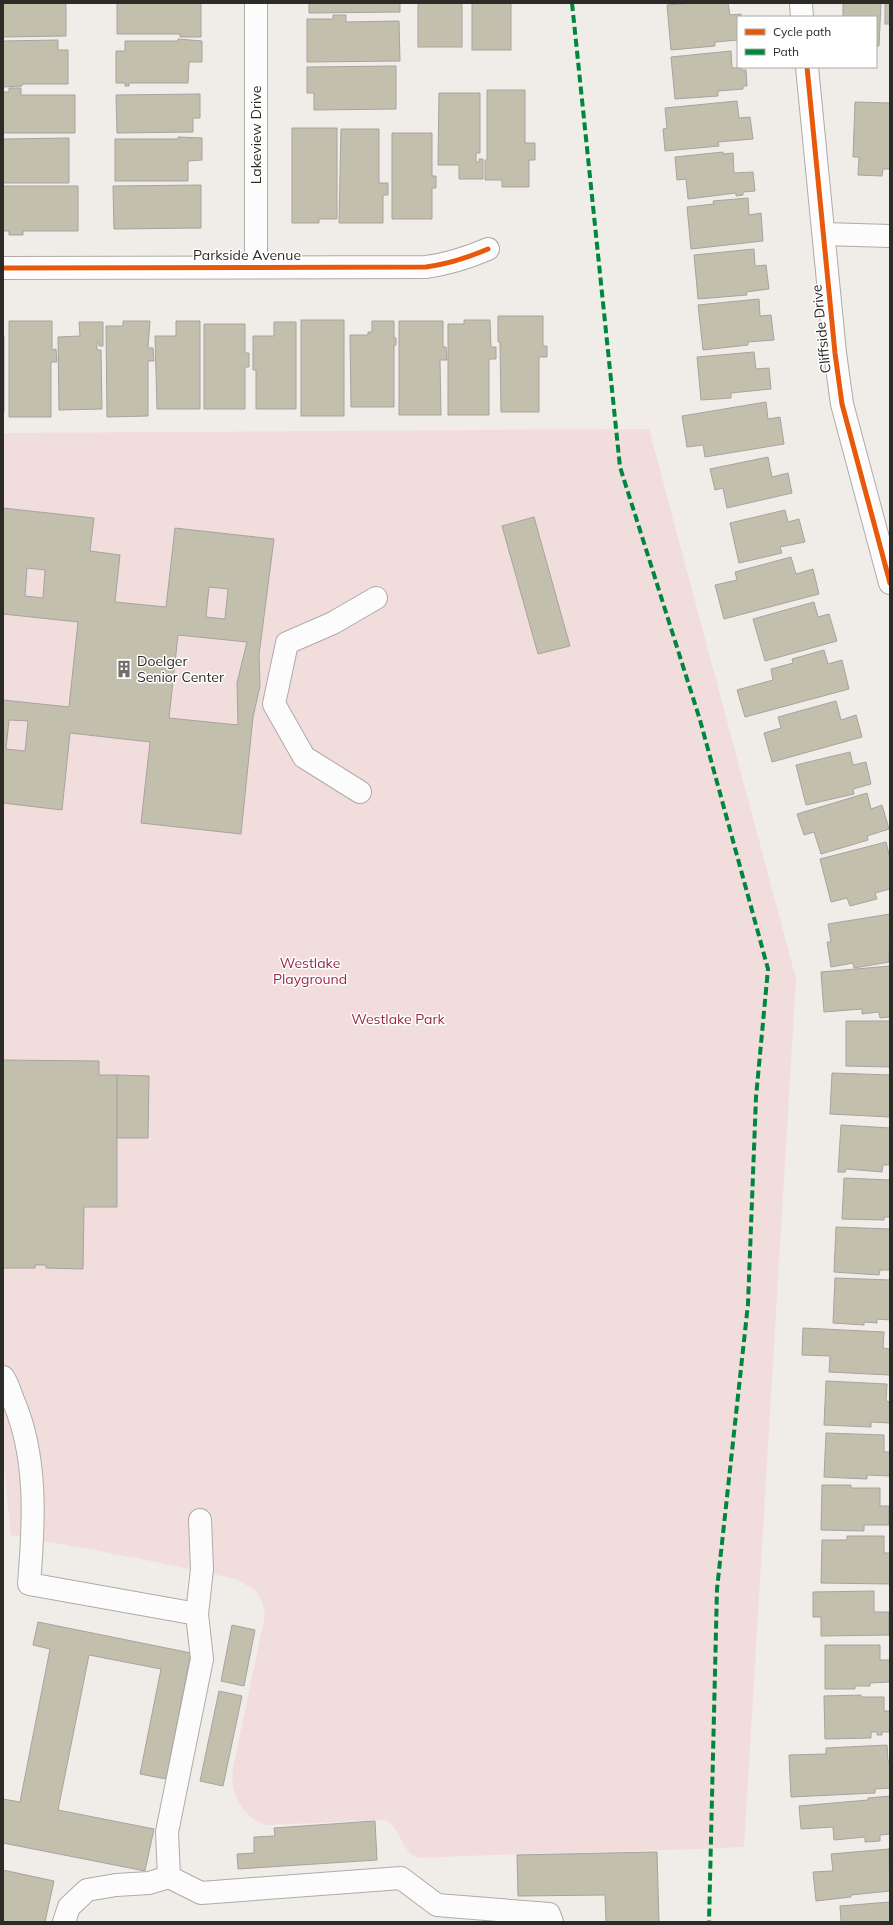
<svg xmlns="http://www.w3.org/2000/svg" width="893" height="1925" font-family="Mulish,sans-serif">
<style>
.green{fill:#f2dddd}
.building{fill:#c2bfac;stroke:#a6a4a0;fill-rule:evenodd}
.lines{fill:none;stroke-linecap:round;stroke-linejoin:round}
.minor-casing{stroke:#aeaba8;stroke-width:24}
.minor{stroke:#fdfcfc;stroke-width:22}
.quiet{stroke:#00873e;stroke-width:4;stroke-dasharray:8 4;stroke-linecap:butt}
.cycleway-casing{stroke:#fff;stroke-width:8}
.cycleway{stroke:#e8590c;stroke-width:5}
.labels{text-anchor:middle;stroke-width:3;stroke-linejoin:round;paint-order:stroke}
.street-label{font-size:14px;fill:#2d2b28;stroke:#fff}
.poi-label{font-size:14px;fill:#2d2b28;stroke:#fff;text-anchor:start}
.park-label{font-size:14px;fill:#972843;stroke:#fff}
</style>
<rect width="100%" height="100%" fill="#f0ece8"/>
<!-- green -->
<path class="green" d="M 649,429 L 796,979 L 744,1847 C 636,1852 528,1853 419,1858 C 401,1854 401,1826 385,1820 L 267,1825 C 242,1818 229,1793 233,1768 L 265,1615 L 262,1601 L 255,1590 L 236,1579 L 137,1558 L 11,1535 L 3,1459 L 3,433 Z"/>
<!-- building -->
<g class="building">
<path d="M 3,3 L 66,3 L 66,36 L 3,37 Z"/>
<path d="M 117,3 L 201,3 L 201,37 L 180,37 L 180,34 L 117,34 Z"/>
<path d="M 309,3 L 400,3 L 400,12 L 309,13 Z"/>
<rect x="418" y="3" width="44" height="44"/>
<rect x="472" y="3" width="39" height="47"/>
<path d="M 693,3 L 728,3 L 730,15 L 741,14 L 741,17 L 738,17 L 738,40 L 715,42 L 715,46 L 671,50 L 667,5 Z"/>
<path d="M 843,3 L 881,3 L 879,46 L 876,46 L 876,17 L 843,17 Z"/>
<rect x="885" y="3" width="5" height="21"/>
<path d="M 333,15 L 346,15 L 346,22 L 399,21 L 400,61 L 307,62 L 307,19 L 333,19 Z"/>
<path d="M 178,39 L 202,41 L 202,62 L 189,62 L 188,83 L 129,83 L 129,86 L 125,86 L 125,83 L 116,83 L 116,51 L 125,51 L 125,41 L 178,41 Z"/>
<path d="M 58,40 L 58,50 L 68,50 L 68,84 L 22,84 L 22,86 L 3,87 L 3,41 Z"/>
<path d="M 731,51 L 732,68 L 741,68 L 742,70 L 746,70 L 747,86 L 743,86 L 743,89 L 718,91 L 718,96 L 675,99 L 671,57 Z"/>
<path d="M 396,66 L 396,109 L 314,110 L 314,93 L 307,93 L 307,67 Z"/>
<path d="M 9,88 L 21,88 L 21,95 L 75,95 L 75,133 L 3,133 L 3,92 L 9,92 Z"/>
<path d="M 487,90 L 525,90 L 525,143 L 535,143 L 535,160 L 529,160 L 529,187 L 502,187 L 502,180 L 485,180 L 485,160 L 487,160 Z"/>
<path d="M 439,93 L 480,93 L 480,153 L 476,153 L 476,162 L 479,162 L 479,159 L 483,159 L 483,179 L 459,179 L 459,165 L 438,165 Z"/>
<path d="M 200,94 L 200,118 L 193,118 L 193,132 L 117,133 L 116,95 Z"/>
<path d="M 737,101 L 739,118 L 750,117 L 753,139 L 718,142 L 719,146 L 665,151 L 663,129 L 667,128 L 665,108 Z"/>
<path d="M 855,102 L 890,103 L 890,169 L 883,169 L 882,176 L 858,175 L 859,157 L 853,157 Z"/>
<path d="M 292,128 L 337,128 L 337,219 L 319,219 L 319,223 L 292,223 Z"/>
<path d="M 341,129 L 379,129 L 379,183 L 388,183 L 388,195 L 383,195 L 383,223 L 339,223 Z"/>
<path d="M 392,133 L 432,133 L 432,176 L 436,176 L 436,188 L 432,188 L 432,219 L 392,219 Z"/>
<path d="M 178,137 L 202,138 L 202,160 L 188,161 L 188,181 L 115,181 L 115,139 L 178,139 Z"/>
<path d="M 69,138 L 69,183 L 3,183 L 3,139 Z"/>
<path d="M 723,152 L 723,154 L 733,153 L 734,173 L 753,172 L 755,191 L 743,192 L 743,195 L 736,196 L 736,193 L 688,199 L 686,179 L 677,180 L 675,157 Z"/>
<path d="M 201,185 L 201,228 L 114,229 L 113,186 Z"/>
<path d="M 3,186 L 78,186 L 78,231 L 23,231 L 23,235 L 9,235 L 9,231 L 3,231 Z"/>
<path d="M 748,198 L 749,215 L 761,213 L 763,241 L 691,249 L 687,207 L 714,204 L 713,201 Z"/>
<path d="M 754,249 L 755,266 L 766,265 L 769,289 L 746,292 L 747,295 L 698,299 L 694,255 Z"/>
<path d="M 759,299 L 760,316 L 771,315 L 774,340 L 748,342 L 748,345 L 703,350 L 698,305 Z"/>
<path d="M 498,316 L 543,316 L 543,346 L 547,346 L 547,357 L 539,357 L 539,412 L 501,412 L 500,342 L 498,342 Z"/>
<rect x="301" y="320" width="43" height="96"/>
<path d="M 464,320 L 490,320 L 491,347 L 496,347 L 496,359 L 489,359 L 489,415 L 448,415 L 448,324 L 464,324 Z"/>
<path d="M 9,321 L 52,321 L 52,350 L 56,349 L 57,362 L 51,362 L 51,417 L 9,417 Z"/>
<path d="M 123,321 L 150,321 L 148,348 L 153,348 L 154,361 L 148,361 L 148,416 L 107,417 L 106,326 L 123,326 Z"/>
<path d="M 176,321 L 200,321 L 200,409 L 157,409 L 155,336 L 176,336 Z"/>
<path d="M 372,321 L 394,321 L 394,338 L 396,338 L 396,345 L 394,345 L 394,407 L 351,407 L 350,335 L 368,335 L 368,332 L 372,332 Z"/>
<path d="M 399,321 L 443,321 L 443,347 L 446,347 L 447,360 L 440,360 L 441,415 L 399,415 Z"/>
<path d="M 79,322 L 103,322 L 103,346 L 99,346 L 99,342 L 97,343 L 97,350 L 101,350 L 102,409 L 59,410 L 58,337 L 80,336 Z"/>
<path d="M 274,322 L 296,322 L 296,409 L 256,409 L 256,370 L 253,370 L 253,336 L 274,336 Z"/>
<path d="M 204,324 L 245,324 L 245,353 L 249,353 L 249,367 L 245,367 L 245,409 L 204,409 Z"/>
<rect x="3" y="336" width="1" height="75"/>
<path d="M 754,352 L 756,369 L 769,368 L 771,389 L 731,393 L 731,398 L 701,400 L 697,357 Z"/>
<path d="M 766,402 L 768,419 L 780,417 L 784,444 L 705,457 L 703,445 L 687,447 L 682,416 Z"/>
<path d="M 768,457 L 772,477 L 788,473 L 792,493 L 727,508 L 723,488 L 715,490 L 710,469 Z"/>
<path d="M 3,508 L 94,518 L 90,551 L 120,555 L 115,602 L 166,607 L 175,528 L 274,539 L 259,655 L 260,686 L 253,717 L 241,834 L 141,823 L 150,742 L 70,733 L 62,810 L 3,803 L 3,700 L 69,707 L 78,622 L 3,614 ZM 27,568 L 45,570 L 43,598 L 25,596 ZM 209,587 L 228,589 L 225,619 L 206,617 ZM 178,635 L 247,642 L 237,683 L 238,725 L 169,718 ZM 9,720 L 28,721 L 25,751 L 6,749 Z"/>
<path d="M 785,510 L 788,522 L 799,519 L 805,542 L 780,547 L 782,553 L 739,563 L 730,523 Z"/>
<path d="M 534,517 L 570,646 L 538,654 L 502,526 Z"/>
<path d="M 791,557 L 796,574 L 813,569 L 819,594 L 724,619 L 715,585 L 737,580 L 735,572 Z"/>
<path d="M 814,602 L 818,617 L 829,614 L 837,641 L 765,661 L 753,619 Z"/>
<path d="M 824,650 L 828,664 L 842,660 L 849,689 L 745,717 L 737,690 L 773,680 L 771,669 L 793,663 L 792,659 Z"/>
<path d="M 836,701 L 841,720 L 856,715 L 862,737 L 772,762 L 764,733 L 781,728 L 778,717 Z"/>
<path d="M 850,752 L 853,765 L 866,762 L 871,784 L 853,789 L 854,794 L 806,805 L 796,765 Z"/>
<path d="M 867,793 L 871,809 L 882,805 L 889,829 L 867,836 L 868,840 L 821,854 L 814,832 L 804,835 L 797,814 Z"/>
<path d="M 886,842 L 890,858 L 890,889 L 875,893 L 877,899 L 850,906 L 847,898 L 831,902 L 820,859 Z"/>
<path d="M 890,914 L 889,962 L 854,968 L 853,963 L 831,967 L 827,942 L 831,942 L 828,924 Z"/>
<path d="M 890,966 L 890,1017 L 880,1018 L 879,1012 L 862,1014 L 862,1009 L 824,1012 L 821,972 Z"/>
<path d="M 846,1021 L 890,1021 L 890,1067 L 846,1066 Z"/>
<path d="M 3,1060 L 99,1061 L 99,1075 L 117,1075 L 117,1207 L 84,1207 L 83,1269 L 46,1268 L 46,1265 L 35,1265 L 35,1268 L 3,1268 Z"/>
<path d="M 832,1073 L 890,1075 L 890,1117 L 830,1114 Z"/>
<path d="M 117,1075 L 149,1076 L 148,1138 L 117,1138 Z"/>
<path d="M 841,1125 L 890,1128 L 890,1165 L 883,1165 L 882,1172 L 846,1169 L 845,1172 L 838,1172 Z"/>
<path d="M 844,1178 L 890,1180 L 890,1217 L 884,1217 L 884,1220 L 842,1219 Z"/>
<path d="M 836,1227 L 890,1229 L 890,1270 L 880,1270 L 879,1275 L 834,1272 Z"/>
<path d="M 835,1278 L 890,1280 L 890,1320 L 877,1319 L 877,1323 L 864,1322 L 864,1325 L 833,1323 Z"/>
<path d="M 803,1328 L 884,1332 L 883,1348 L 890,1349 L 890,1375 L 829,1372 L 830,1356 L 802,1355 Z"/>
<path d="M 826,1381 L 887,1384 L 886,1401 L 890,1402 L 890,1423 L 871,1422 L 871,1427 L 824,1425 Z"/>
<path d="M 826,1433 L 884,1435 L 884,1452 L 890,1452 L 890,1476 L 867,1475 L 867,1479 L 824,1477 Z"/>
<path d="M 822,1485 L 851,1485 L 851,1488 L 880,1488 L 880,1506 L 889,1506 L 889,1525 L 864,1525 L 864,1531 L 821,1530 Z"/>
<path d="M 847,1536 L 884,1536 L 884,1553 L 890,1553 L 890,1584 L 821,1583 L 822,1540 L 847,1540 Z"/>
<path d="M 874,1591 L 874,1612 L 889,1612 L 889,1635 L 821,1636 L 821,1617 L 813,1617 L 813,1592 Z"/>
<path d="M 38,1622 L 191,1653 L 166,1779 L 140,1774 L 161,1669 L 89,1655 L 58,1810 L 154,1829 L 145,1871 L 3,1843 L 3,1799 L 20,1802 L 50,1649 L 33,1645 Z"/>
<path d="M 232,1625 L 255,1630 L 244,1686 L 221,1681 Z"/>
<path d="M 825,1645 L 880,1645 L 880,1660 L 890,1660 L 890,1682 L 870,1683 L 870,1686 L 855,1686 L 855,1689 L 825,1689 Z"/>
<path d="M 219,1691 L 242,1696 L 223,1786 L 200,1781 Z"/>
<path d="M 861,1695 L 861,1697 L 884,1697 L 884,1711 L 890,1711 L 890,1732 L 882,1732 L 882,1735 L 877,1735 L 877,1732 L 871,1732 L 871,1738 L 825,1739 L 824,1696 Z"/>
<path d="M 887,1745 L 888,1761 L 890,1760 L 890,1788 L 875,1789 L 875,1793 L 791,1797 L 789,1755 L 826,1754 L 826,1748 Z"/>
<path d="M 890,1796 L 890,1834 L 880,1835 L 880,1841 L 865,1842 L 865,1837 L 834,1840 L 833,1827 L 801,1829 L 799,1806 L 868,1800 L 868,1798 Z"/>
<path d="M 375,1821 L 377,1860 L 238,1869 L 237,1854 L 254,1853 L 254,1837 L 275,1836 L 274,1828 Z"/>
<path d="M 889,1849 L 890,1891 L 851,1895 L 851,1897 L 816,1901 L 813,1872 L 833,1871 L 831,1854 Z"/>
<path d="M 657,1852 L 659,1922 L 606,1922 L 605,1895 L 518,1896 L 517,1855 Z"/>
<path d="M 3,1870 L 54,1881 L 45,1922 L 3,1922 Z"/>
<path d="M 890,1902 L 890,1922 L 841,1922 L 840,1906 Z"/>
</g>
<g class="lines">
<!-- minor casing -->
<g class="minor-casing">
<g id="minor">
<path d="M 256,3 L 256,267"/>
<path d="M 801,3 L 802,17"/>
<path d="M 807,67 L 835,353 L 842,404 L 890,583"/>
<path d="M 824,234 L 890,236"/>
<path d="M 3,268 L 426,267 C 448,264 467,258 488,249"/>
<path d="M 360,792 L 304,757 L 274,704 L 287,643 L 333,623 L 376,598"/>
<path d="M 3,1377 C 8,1384 10,1392 13,1400 C 38,1457 34,1524 29,1584 L 197,1614 L 202,1659 L 167,1832 L 169,1877 L 201,1893 L 401,1878 L 437,1905 L 549,1914 L 552,1922"/>
<path d="M 197,1614 L 202,1569 L 200,1520"/>
<path d="M 64,1922 L 69,1907 L 87,1890 L 116,1885 L 149,1883 L 169,1877"/>
</g>
</g>
<!-- minor -->
<use href="#minor" class="minor"/>
<!-- quiet -->
<path class="quiet" d="M 572,3 L 620,467 L 700,720 L 768,969 L 756,1097 L 748,1304 L 717,1589 L 709,1922"/>
<!-- cycleway casing -->
<g class="cycleway-casing">
<g id="cycleway">
<path d="M 807,67 L 835,353 L 842,404 L 890,583"/>
<path d="M 3,268 L 426,267 C 448,264 467,258 488,249"/>
</g>
</g>
<!-- cycleway -->
<use href="#cycleway" class="cycleway"/>
</g>
<!-- icons -->
<defs>
<g id="building-bare" transform="scale(1.38)"><path d="M-4-6H4V6H1V3H-1V6H-4ZM-2.5-4.3h1.7v1.8h-1.7ZM.8-4.3h1.7v1.8H.8ZM-2.5-1h1.7V.8h-1.7ZM.8-1h1.7V.8H.8Z" fill="#716f6b" stroke="#fff" stroke-width="2.5" paint-order="stroke"/></g>
</defs>
<g fill-rule="evenodd">
<use href="#building-bare" x="124" y="669"/>
</g>
<g class="labels">
<!-- street labels -->
<g class="street-label">
<text transform="translate(256 135) rotate(-90)" y="5">Lakeview Drive</text>
<text x="247" y="260">Parkside Avenue</text>
<text transform="translate(821 329) rotate(-96)" y="5">Cliffside Drive</text>
</g>
<!-- poi labels -->
<g class="poi-label">
<text x="137" y="666">Doelger<tspan x="137" dy="16">Senior Center</tspan></text>
</g>
<!-- park labels -->
<g class="park-label">
<text x="310" y="968">Westlake<tspan x="310" dy="16">Playground</tspan></text>
<text x="398" y="1024">Westlake Park</text>
</g>
</g>
<!-- border -->
<rect width="893" height="1925" fill="none" stroke="#2d2b28" stroke-width="8"/>
<!-- legend -->
<rect x="737" y="16" width="140" height="52" fill="#ffffff" stroke="#abaaa9"/>
<rect x="745" y="29" width="20" height="6" fill="#e8590c" stroke="#abaaa9"/>
<text x="773" y="36" font-size="12" fill="#2d2b28">Cycle path</text>
<rect x="745" y="49" width="20" height="6" fill="#00873e" stroke="#abaaa9"/>
<text x="773" y="56" font-size="12" fill="#2d2b28">Path</text>
</svg>
